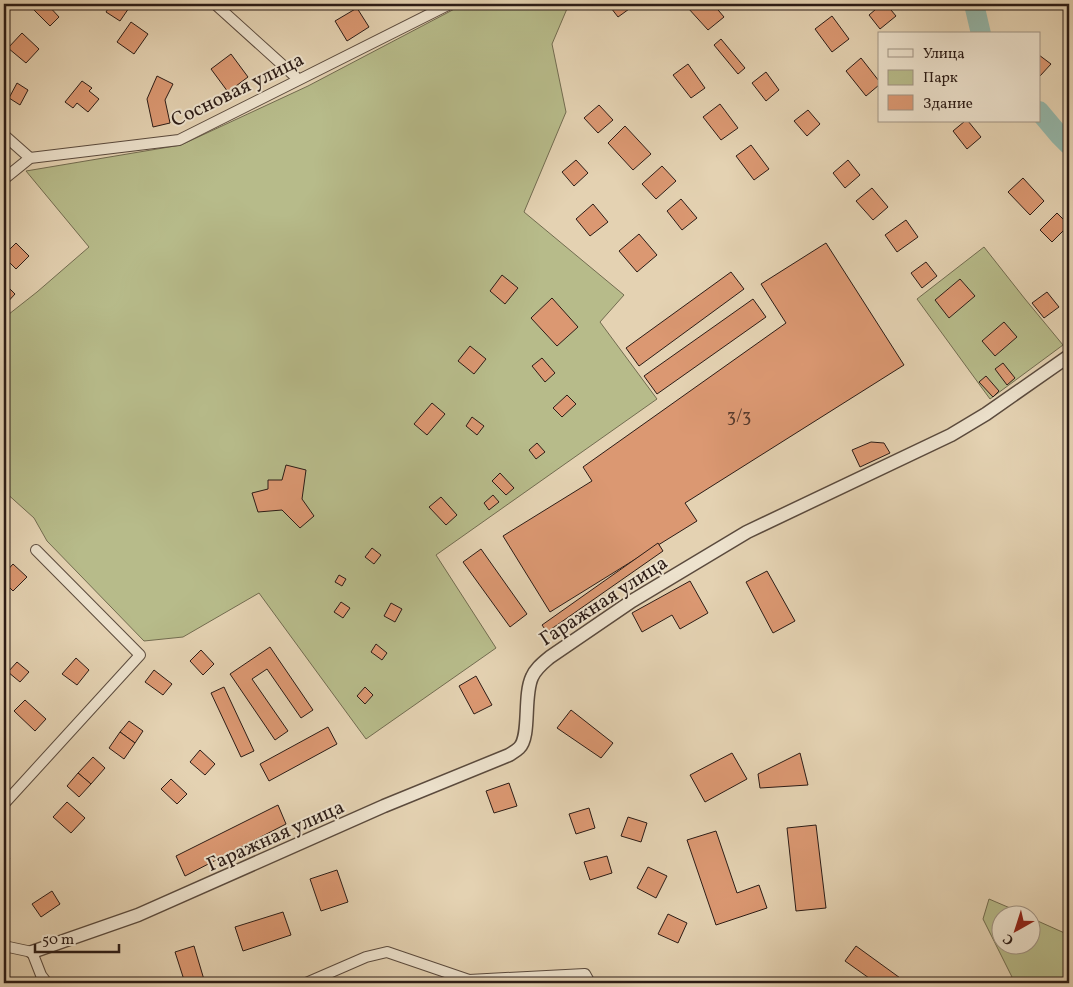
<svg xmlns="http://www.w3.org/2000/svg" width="1073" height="987" font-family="Vollkorn,serif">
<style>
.green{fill:#b7bb8a;stroke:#726c50}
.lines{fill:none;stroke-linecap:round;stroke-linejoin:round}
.river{stroke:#95b8ab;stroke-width:20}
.building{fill:#db9872;stroke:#2c1c16}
.minor-casing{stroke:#5a4a3d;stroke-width:12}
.tertiary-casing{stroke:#5a4a3d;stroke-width:15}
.minor{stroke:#ede2cd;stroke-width:10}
.tertiary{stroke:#ede2cd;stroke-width:12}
.labels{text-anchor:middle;stroke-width:4;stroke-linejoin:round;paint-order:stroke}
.number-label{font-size:18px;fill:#583b2d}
.street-label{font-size:20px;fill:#2c1c16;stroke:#ede2cd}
</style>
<rect width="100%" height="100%" fill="#e4d2b2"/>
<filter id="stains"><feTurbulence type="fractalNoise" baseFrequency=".004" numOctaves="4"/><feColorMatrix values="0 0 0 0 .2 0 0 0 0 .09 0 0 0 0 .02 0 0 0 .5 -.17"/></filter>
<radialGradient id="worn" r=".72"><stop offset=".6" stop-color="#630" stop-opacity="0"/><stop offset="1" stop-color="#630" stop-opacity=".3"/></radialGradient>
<!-- green -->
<g class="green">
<path d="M 464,4 L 569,4 L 552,44 L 566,112 L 524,212 L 624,295 L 600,322 L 657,399 L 436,555 L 496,648 L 366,739 L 259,593 L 183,637 L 144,641 L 47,541 L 34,518 L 4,491 L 4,318 L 37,292 L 89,247 L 26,171 L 181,145 L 308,86 Z"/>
<path d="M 984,247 L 1025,299 L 1063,345 L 990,399 L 917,299 Z"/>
<path d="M 989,899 L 1024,914 L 1000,914 L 1000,944 L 1030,944 L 1031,918 L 1069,935 L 1069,983 L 1015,983 L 983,919 Z"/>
</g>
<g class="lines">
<!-- river -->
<g class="river">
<path d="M 974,4 L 981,34"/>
<path d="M 1039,111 L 1060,136 L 1069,145"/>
</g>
</g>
<!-- building -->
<g class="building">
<path d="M 36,4 L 47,4 L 59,17 L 50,26 L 32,8 Z"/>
<path d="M 111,4 L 130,4 L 131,5 L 120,21 L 106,12 Z"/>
<path d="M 608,4 L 636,4 L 618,17 Z"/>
<path d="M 693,4 L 713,4 L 724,17 L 708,30 L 688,8 Z"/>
<path d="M 795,4 L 805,4 L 799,9 Z"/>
<path d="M 882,4 L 886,4 L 896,16 L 880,29 L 869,15 Z"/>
<path d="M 357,8 L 369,27 L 347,41 L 335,21 Z"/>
<path d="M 832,16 L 849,39 L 832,52 L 815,29 Z"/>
<path d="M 131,22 L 148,34 L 134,54 L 117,42 Z"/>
<path d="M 22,33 L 39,49 L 26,63 L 8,48 Z"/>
<path d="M 721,39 L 745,68 L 738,74 L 714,45 Z"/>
<path d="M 231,54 L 248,77 L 228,92 L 211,69 Z"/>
<path d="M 1039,55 L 1051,64 L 1040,76 L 1039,75 Z"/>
<path d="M 861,58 L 879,81 L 879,85 L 866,96 L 846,71 Z"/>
<path d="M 688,64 L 705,88 L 691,98 L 673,75 Z"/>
<path d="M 766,72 L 779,90 L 766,101 L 752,83 Z"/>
<path d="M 157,76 L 173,84 L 165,100 L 170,123 L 153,127 L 147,99 Z"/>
<path d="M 82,81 L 92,88 L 89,91 L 99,99 L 88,112 L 77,103 L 73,108 L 65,102 Z"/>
<path d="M 17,83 L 28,90 L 20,105 L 9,98 Z"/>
<path d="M 720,104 L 738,128 L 721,140 L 703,117 Z"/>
<path d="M 599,105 L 613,120 L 598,133 L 584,118 Z"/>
<path d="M 808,110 L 820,124 L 807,136 L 794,121 Z"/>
<path d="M 965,121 L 968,121 L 981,137 L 967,149 L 953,131 Z"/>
<path d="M 625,126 L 651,154 L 633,170 L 608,143 Z"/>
<path d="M 751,145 L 769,169 L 754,180 L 736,156 Z"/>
<path d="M 576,160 L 588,173 L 574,186 L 562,172 Z"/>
<path d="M 848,160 L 860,175 L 845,188 L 833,173 Z"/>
<path d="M 662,166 L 676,181 L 656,199 L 642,184 Z"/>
<path d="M 1023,178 L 1044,201 L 1030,215 L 1008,192 Z"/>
<path d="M 872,188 L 888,207 L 873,220 L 856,201 Z"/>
<path d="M 681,199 L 697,218 L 682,230 L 667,211 Z"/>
<path d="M 593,204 L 608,222 L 590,236 L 576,219 Z"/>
<path d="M 1057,213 L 1069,225 L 1052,242 L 1040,230 Z"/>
<path d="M 906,220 L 918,237 L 897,252 L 885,235 Z"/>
<path d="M 639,234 L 657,255 L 637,272 L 619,251 Z"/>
<path d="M 16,243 L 29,256 L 16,269 L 4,257 L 4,255 Z"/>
<path d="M 826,243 L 904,365 L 685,503 L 697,521 L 550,612 L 503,536 L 592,481 L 583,467 L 786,323 L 761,284 Z"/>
<path d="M 926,262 L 937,276 L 922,288 L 911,273 Z"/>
<path d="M 731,272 L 744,289 L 639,366 L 626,348 Z"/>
<path d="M 502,275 L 518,288 L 505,304 L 490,291 Z"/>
<path d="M 960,279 L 975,296 L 949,318 L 935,300 Z"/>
<path d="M 4,283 L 15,294 L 4,306 Z"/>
<path d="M 1047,292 L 1059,307 L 1044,318 L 1032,303 Z"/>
<path d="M 552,298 L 578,327 L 557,346 L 531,318 Z"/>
<path d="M 753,299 L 766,317 L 657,394 L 644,376 Z"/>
<path d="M 1004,322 L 1017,337 L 995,356 L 982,341 Z"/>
<path d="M 470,346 L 486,359 L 474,374 L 458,361 Z"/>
<path d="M 542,358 L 555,373 L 545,382 L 532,366 Z"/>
<path d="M 1003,363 L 1015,378 L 1007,385 L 995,369 Z"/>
<path d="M 986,376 L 999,391 L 993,397 L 979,382 Z"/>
<path d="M 567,395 L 576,404 L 562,417 L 553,408 Z"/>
<path d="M 432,403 L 445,414 L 427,435 L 414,424 Z"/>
<path d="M 472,417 L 484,426 L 477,435 L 466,426 Z"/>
<path d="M 871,442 L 884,443 L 890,453 L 860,467 L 852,450 Z"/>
<path d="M 537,443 L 545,452 L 536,459 L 529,450 Z"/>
<path d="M 286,465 L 306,470 L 302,499 L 314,516 L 300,528 L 282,510 L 258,512 L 252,493 L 268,489 L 268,480 L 282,480 Z"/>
<path d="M 500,473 L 514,488 L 506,495 L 492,481 Z"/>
<path d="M 493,495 L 499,502 L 489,510 L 484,503 Z"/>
<path d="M 441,497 L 457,515 L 446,525 L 429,507 Z"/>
<path d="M 658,543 L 663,551 L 547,632 L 542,625 Z"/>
<path d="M 372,548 L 381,555 L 374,564 L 365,557 Z"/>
<path d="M 481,549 L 527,614 L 510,627 L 463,562 Z"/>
<path d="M 13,564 L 27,577 L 13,591 L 4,582 L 4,574 Z"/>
<path d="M 767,571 L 795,621 L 773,633 L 746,582 Z"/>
<path d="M 339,575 L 346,579 L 342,586 L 335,582 Z"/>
<path d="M 690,581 L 708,613 L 680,629 L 672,615 L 642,632 L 632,613 Z"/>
<path d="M 341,602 L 350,608 L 343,618 L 334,612 Z"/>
<path d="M 391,603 L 402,609 L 395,622 L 384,616 Z"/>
<path d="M 376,644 L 387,653 L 382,660 L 371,652 Z"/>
<path d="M 270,647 L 313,710 L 301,718 L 267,669 L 252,679 L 288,731 L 275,740 L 230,674 Z"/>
<path d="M 201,650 L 214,664 L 203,675 L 190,661 Z"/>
<path d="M 76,658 L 89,670 L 77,685 L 62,674 Z"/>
<path d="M 17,662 L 29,672 L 20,682 L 8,672 Z"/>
<path d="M 154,670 L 172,684 L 163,695 L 145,682 Z"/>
<path d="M 476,676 L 492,705 L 474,714 L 459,686 Z"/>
<path d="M 224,687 L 254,751 L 241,757 L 211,693 Z"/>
<path d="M 365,687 L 373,695 L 365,704 L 357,696 Z"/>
<path d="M 25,700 L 46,719 L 35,731 L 14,711 Z"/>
<path d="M 571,710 L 613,743 L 601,758 L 557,728 Z"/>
<path d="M 129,721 L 143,731 L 135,743 L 120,732 Z"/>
<path d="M 328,727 L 337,744 L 269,781 L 260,764 Z"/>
<path d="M 120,732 L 135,743 L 124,759 L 109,748 Z"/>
<path d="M 200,750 L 215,764 L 205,775 L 190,762 Z"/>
<path d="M 732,753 L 747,779 L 705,802 L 690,775 Z"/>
<path d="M 800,753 L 808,785 L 760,788 L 758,774 Z"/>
<path d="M 93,757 L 105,768 L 91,784 L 78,773 Z"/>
<path d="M 78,773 L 91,784 L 79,797 L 67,786 Z"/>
<path d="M 171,779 L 187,794 L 177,804 L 161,789 Z"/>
<path d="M 509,783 L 517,806 L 494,813 L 486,791 Z"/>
<path d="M 67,802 L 85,818 L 71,833 L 53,817 Z"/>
<path d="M 278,805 L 286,824 L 185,876 L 176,856 Z"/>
<path d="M 589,808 L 595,828 L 576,834 L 569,814 Z"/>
<path d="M 628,817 L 647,823 L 641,842 L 621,836 Z"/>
<path d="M 816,825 L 826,908 L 796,911 L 787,828 Z"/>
<path d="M 716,831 L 737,893 L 759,885 L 767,908 L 716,925 L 687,840 Z"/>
<path d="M 4,852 L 10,859 L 4,865 Z"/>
<path d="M 607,856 L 612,873 L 590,880 L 584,862 Z"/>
<path d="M 648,867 L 667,876 L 656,898 L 637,888 Z"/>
<path d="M 337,870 L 348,902 L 321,911 L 310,879 Z"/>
<path d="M 52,891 L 60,904 L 41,917 L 32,904 Z"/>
<path d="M 283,912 L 291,935 L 243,951 L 235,927 Z"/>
<path d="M 668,914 L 687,923 L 678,943 L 658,934 Z"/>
<path d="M 194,946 L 205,983 L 185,983 L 175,952 Z"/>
<path d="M 856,946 L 907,983 L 876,983 L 845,961 Z"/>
</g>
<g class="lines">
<!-- minor casing -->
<g class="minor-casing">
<g id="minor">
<path d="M 215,4 L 298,79"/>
<path d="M 4,135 L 30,158"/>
<path d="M 4,179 L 30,158 L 179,140 L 450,4"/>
<path d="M 4,804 L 140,655 L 36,550"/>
<path d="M 4,946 L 32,952 L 41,975 L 47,983"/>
<path d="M 306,983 L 366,957 L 387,952 L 469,980 L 585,974 L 590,983"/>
</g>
</g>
<!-- tertiary casing -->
<g class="tertiary-casing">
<path id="tertiary" d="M 32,952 L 138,915 L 384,806 L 509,755 C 512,753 516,751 519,748 C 531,737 523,696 532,677 C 536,668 543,663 550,657 L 632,601 L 747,532 L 951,435 L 986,414 L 1069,356"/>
</g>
<!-- minor -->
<use href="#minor" class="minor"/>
<!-- tertiary -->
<use href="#tertiary" class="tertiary"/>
</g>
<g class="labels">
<!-- number labels -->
<g class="number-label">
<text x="739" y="422">3/3</text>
</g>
<!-- street labels -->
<g class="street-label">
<text transform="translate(237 89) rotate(-26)" y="7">Сосновая улица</text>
<text transform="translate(603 600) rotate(-33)" y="7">Гаражная улица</text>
<text transform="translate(275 835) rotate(-24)" y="7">Гаражная улица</text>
</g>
</g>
<!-- margin -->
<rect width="1073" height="987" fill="none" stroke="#e4d2b2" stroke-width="20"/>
<rect x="5" y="5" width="1063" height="977" fill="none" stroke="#2c1c16" stroke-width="2.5"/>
<rect x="10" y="10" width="1053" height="967" fill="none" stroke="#2c1c16"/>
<!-- legend -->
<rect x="878" y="32" width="162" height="90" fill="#ede2cd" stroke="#a09384"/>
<rect x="888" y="49" width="25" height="8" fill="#ede2cd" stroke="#a09384"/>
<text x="923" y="58" font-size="15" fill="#2c1c16">Улица</text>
<rect x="888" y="70" width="25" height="15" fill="#b7bb8a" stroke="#a09384"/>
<text x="923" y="82" font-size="15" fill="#2c1c16">Парк</text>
<rect x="888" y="95" width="25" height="15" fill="#db9872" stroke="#a09384"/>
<text x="923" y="108" font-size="15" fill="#2c1c16">Здание</text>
<!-- north arrow -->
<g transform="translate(1016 930) rotate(219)"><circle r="24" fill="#ede2cd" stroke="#a09384"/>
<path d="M0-4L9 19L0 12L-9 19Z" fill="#8f2418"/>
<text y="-8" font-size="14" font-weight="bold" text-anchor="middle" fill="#2c1c16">С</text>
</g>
<!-- scale -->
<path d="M35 944v8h84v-8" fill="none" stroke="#2c1c16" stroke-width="2.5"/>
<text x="42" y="944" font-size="15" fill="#2c1c16" stroke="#ede2cd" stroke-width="4" paint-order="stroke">50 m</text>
<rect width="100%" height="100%" filter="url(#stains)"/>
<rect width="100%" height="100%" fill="url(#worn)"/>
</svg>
